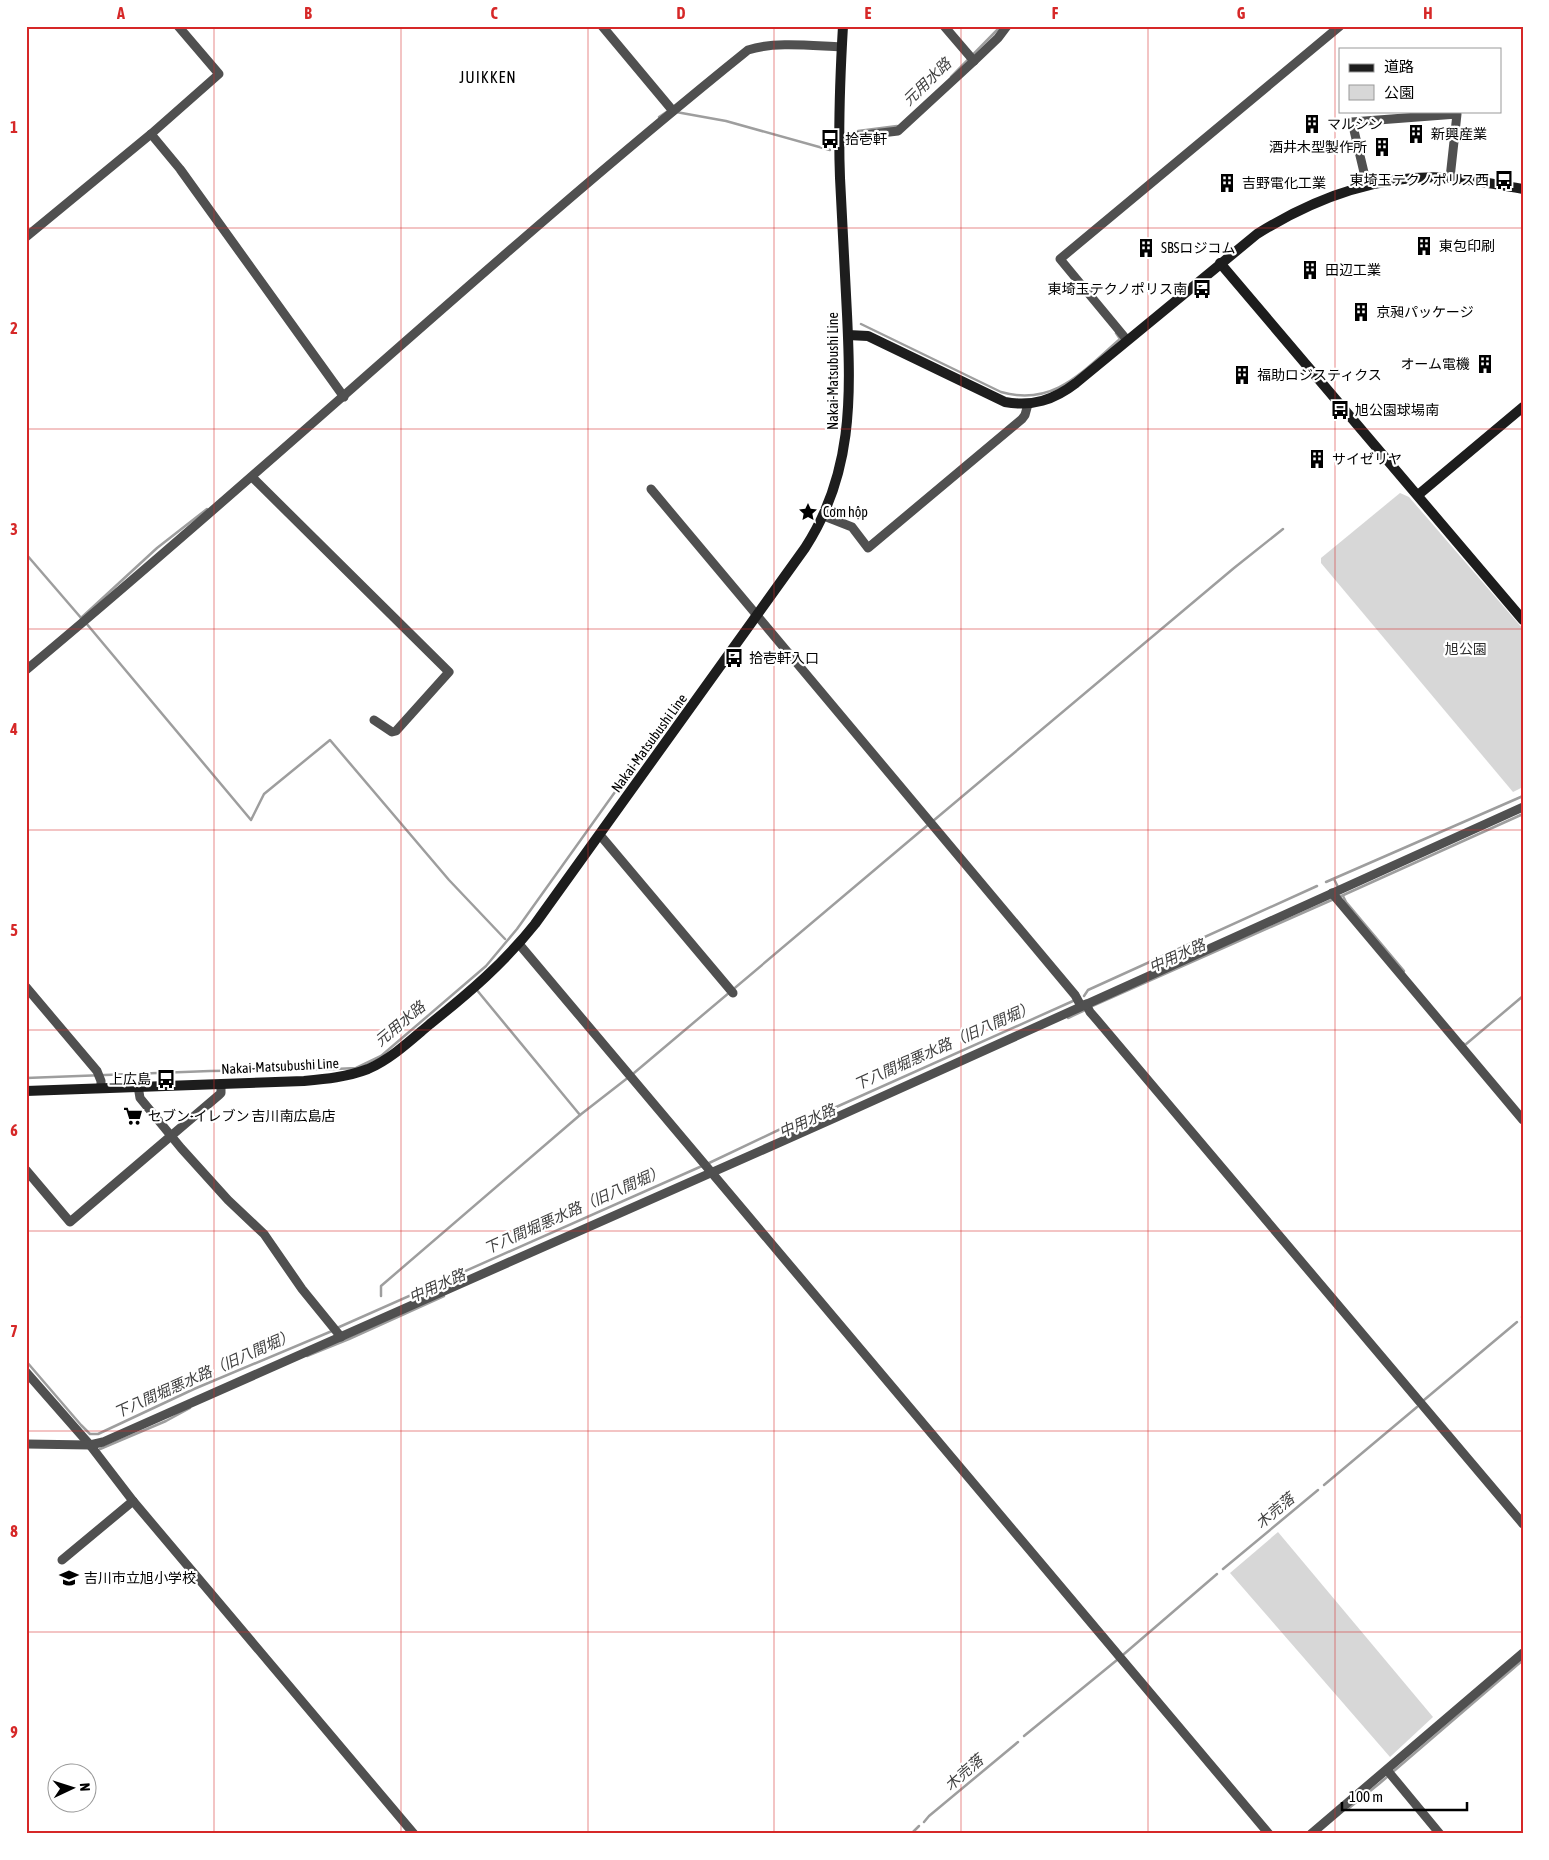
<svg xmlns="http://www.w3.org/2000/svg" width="1549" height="1860" font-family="'Asap Condensed','Noto Sans JP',sans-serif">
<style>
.green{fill:#d7d7d7}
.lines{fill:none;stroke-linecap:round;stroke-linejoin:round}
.stream{stroke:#9e9e9e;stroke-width:2.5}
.street{stroke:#505050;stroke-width:9}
.secondary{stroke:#1d1d1d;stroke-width:10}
.grid{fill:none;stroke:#d62828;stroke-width:1;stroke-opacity:0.55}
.labels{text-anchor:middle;stroke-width:4.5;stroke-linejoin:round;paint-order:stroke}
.poi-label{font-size:14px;fill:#000;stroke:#fff;text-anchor:start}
.street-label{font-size:14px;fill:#000;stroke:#fff}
.park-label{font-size:14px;fill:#2e2e2e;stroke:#fff}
.water-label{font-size:15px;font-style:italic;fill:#3f3f3f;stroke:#fff}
.quarter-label{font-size:16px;letter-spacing:1px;fill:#000;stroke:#fff}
.neatline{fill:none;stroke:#d62828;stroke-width:2}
.grid-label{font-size:16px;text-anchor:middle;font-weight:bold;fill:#d62828}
</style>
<rect width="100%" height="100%" fill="#fff"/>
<!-- green -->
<g class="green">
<path d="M 1400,493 L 1409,497 L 1523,629 L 1523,787 L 1513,792 L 1321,563 L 1321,558 Z"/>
<path d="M 1278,1532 L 1433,1717 L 1390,1757 L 1230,1573 Z"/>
</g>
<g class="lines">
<!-- stream -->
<g class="stream">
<path d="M 951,77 L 1001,26"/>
<path d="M 676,112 L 726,121 L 830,150"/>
<path d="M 659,117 L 668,111"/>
<path d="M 858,131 L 897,126"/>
<path d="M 861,324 L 1001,392 C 1054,407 1083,371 1120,339 L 1116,333"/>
<path d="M 26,554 L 82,619"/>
<path d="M 81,618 L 157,548 L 207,509"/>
<path d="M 86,623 L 251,820 L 264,794 L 330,740 L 449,880 L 505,939"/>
<path d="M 933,821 L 1234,568 L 1283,529"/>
<path d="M 1334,879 L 1339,889"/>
<path d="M 1326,882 L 1523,796"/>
<path d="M 1343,896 L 1346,902 L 1404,971"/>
<path d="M 1339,897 L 1523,814"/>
<path d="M 476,989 L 580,1115"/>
<path d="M 1084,996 L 1088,990 L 1317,886"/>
<path d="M 1090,1007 L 1334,899"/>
<path d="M 1068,1018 L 1085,1010"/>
<path d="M 1463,1043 L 1465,1045 L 1523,996"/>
<path d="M 26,1078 L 210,1071 L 335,1069 L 356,1068 L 381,1056 L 486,966 L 517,929 L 640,757"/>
<path d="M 707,1164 L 789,1125 L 834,1108 L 1073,1001"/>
<path d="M 381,1296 L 381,1286 L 580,1115 L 634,1073 L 929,824"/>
<path d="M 1522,1317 L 1523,1316"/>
<path d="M 337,1328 L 702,1166"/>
<path d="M 307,1356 L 349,1339 L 444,1296"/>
<path d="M 26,1361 L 81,1425 L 90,1434 L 98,1434 L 194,1389 L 332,1331"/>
<path d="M 1424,1400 L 1517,1322"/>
<path d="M 100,1449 L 166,1421 L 190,1408"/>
<path d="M 1324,1485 L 1417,1407"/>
<path d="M 1223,1569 L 1318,1490"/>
<path d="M 1124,1654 L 1217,1574"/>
<path d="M 1024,1736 L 1117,1660"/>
<path d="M 1349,1808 L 1380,1783 L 1523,1660"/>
<path d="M 924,1822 L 929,1816 L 1018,1742"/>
<path d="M 911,1834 L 919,1826"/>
</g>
<!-- street -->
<g class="street">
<path d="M 602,26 L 673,111"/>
<path d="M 944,26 L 974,61"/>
<path d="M 151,134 L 180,169 L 344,397"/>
<path d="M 839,140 L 856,136 L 898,131 L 974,61 L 998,38 L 1007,26"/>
<path d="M 1367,185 L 1352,122 L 1457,114 L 1450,178"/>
<path d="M 26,237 L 151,134 L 219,74 L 178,26"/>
<path d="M 1127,340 L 1060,259 L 1340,26"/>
<path d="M 252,477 L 449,672 L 396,731 L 392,732 L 374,720"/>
<path d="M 651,489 L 1075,995 L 1081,1006"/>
<path d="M 824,516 L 852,527 L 868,548 L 1022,419 L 1025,415 L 1028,404"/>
<path d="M 26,670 C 270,467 501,249 748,50 C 775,41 814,46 841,47"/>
<path d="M 600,835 L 733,993"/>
<path d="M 1332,893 L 1523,1120"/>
<path d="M 519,944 L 1269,1834"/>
<path d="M 26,987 L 97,1071 L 101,1081 L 101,1087"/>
<path d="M 1086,1004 L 1090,1012 L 1097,1020 L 1523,1524"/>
<path d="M 138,1086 L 140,1098 L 181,1148 L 228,1200 L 264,1234 L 302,1289 L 341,1337"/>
<path d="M 26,1170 L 70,1222 L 219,1095 L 221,1093 L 221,1084"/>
<path d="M 26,1372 L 90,1445 L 133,1501 L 414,1834"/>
<path d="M 26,1444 L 90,1445 L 103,1442 L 837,1117 L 1523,807"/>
<path d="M 62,1560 L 133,1501"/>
<path d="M 1387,1770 L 1440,1834"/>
<path d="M 1311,1834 L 1523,1653"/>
</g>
<!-- secondary -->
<g class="secondary">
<path d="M 1220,263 L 1523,620"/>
<path d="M 848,335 L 868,336 L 1005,402 C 1032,407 1054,400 1076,383 L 1257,234 C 1315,198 1381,173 1451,178 C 1475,180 1499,185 1523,189"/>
<path d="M 1418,495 L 1523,407"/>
<path d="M 26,1091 L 304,1081 C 326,1079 347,1077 368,1069 C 391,1059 411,1040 430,1024 C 469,993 504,963 535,924 L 805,548 C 853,474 851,398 847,314 C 845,269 842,223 840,178 C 838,127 840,77 843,26"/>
</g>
</g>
<!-- grid -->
<path class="grid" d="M 214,26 L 214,1834M 401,26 L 401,1834M 588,26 L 588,1834M 774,26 L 774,1834M 961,26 L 961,1834M 1148,26 L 1148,1834M 1335,26 L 1335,1834M 26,228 L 1523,228M 26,429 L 1523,429M 26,629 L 1523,629M 26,830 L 1523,830M 26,1030 L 1523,1030M 26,1231 L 1523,1231M 26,1431 L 1523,1431M 26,1632 L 1523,1632"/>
<!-- icons -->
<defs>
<g id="building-bare" transform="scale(1.5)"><path d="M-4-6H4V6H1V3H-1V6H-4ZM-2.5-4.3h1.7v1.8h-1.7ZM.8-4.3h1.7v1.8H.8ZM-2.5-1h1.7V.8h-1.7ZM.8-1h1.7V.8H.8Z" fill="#000" stroke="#fff" stroke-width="2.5" paint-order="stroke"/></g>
<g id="bus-bare" transform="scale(1.5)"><path d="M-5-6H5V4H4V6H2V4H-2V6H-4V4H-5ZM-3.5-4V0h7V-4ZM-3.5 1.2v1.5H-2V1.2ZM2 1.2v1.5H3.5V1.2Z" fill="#000" stroke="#fff" stroke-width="2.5" paint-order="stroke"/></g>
<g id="sight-bare" transform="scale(1.5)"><path d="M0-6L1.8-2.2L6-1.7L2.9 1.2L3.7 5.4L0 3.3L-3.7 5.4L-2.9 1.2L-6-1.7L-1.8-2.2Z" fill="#000" stroke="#fff" stroke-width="2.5" paint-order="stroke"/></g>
<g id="supermarket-bare" transform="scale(1.5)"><path d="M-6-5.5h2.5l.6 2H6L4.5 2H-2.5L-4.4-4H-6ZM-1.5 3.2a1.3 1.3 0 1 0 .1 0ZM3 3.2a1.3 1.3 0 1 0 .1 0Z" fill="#000" stroke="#fff" stroke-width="2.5" paint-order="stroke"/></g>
<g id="school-bare" transform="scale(1.5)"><path d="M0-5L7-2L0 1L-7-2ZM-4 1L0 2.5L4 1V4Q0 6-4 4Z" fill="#000" stroke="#fff" stroke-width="2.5" paint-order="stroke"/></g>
</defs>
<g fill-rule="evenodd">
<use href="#building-bare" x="1312" y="124"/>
<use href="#building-bare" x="1416" y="134"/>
<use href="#bus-bare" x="830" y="139"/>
<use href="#building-bare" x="1382" y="147"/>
<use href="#bus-bare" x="1504" y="180"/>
<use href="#building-bare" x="1227" y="183"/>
<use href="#building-bare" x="1424" y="246"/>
<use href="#building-bare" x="1146" y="248"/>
<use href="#building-bare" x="1310" y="270"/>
<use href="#bus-bare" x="1202" y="289"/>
<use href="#building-bare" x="1361" y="312"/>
<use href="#building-bare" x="1485" y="364"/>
<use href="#building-bare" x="1242" y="375"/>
<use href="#bus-bare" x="1340" y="410"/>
<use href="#building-bare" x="1317" y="459"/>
<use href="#sight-bare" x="808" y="512"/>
<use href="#bus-bare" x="734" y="658"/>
<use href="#bus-bare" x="166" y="1079"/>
<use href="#supermarket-bare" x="133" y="1116"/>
<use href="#school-bare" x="69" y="1578"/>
</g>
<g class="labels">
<!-- poi labels -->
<g class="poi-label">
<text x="1327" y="129">マルシン</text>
<text x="1431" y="139">新興産業</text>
<text x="845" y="144">拾壱軒</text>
<text x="1367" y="152" text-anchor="end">酒井木型製作所</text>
<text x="1489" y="185" text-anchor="end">東埼玉テクノポリス西</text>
<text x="1242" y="188">吉野電化工業</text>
<text x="1439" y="251">東包印刷</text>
<text x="1161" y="253">SBSロジコム</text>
<text x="1325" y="275">田辺工業</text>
<text x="1187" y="294" text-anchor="end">東埼玉テクノポリス南</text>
<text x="1376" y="317">京昶パッケージ</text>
<text x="1470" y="369" text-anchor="end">オーム電機</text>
<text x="1257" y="380">福助ロジスティクス</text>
<text x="1355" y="415">旭公園球場南</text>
<text x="1332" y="464">サイゼリヤ</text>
<text x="823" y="517">Cơm hộp</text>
<text x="749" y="663">拾壱軒入口</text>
<text x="151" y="1084" text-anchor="end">上広島</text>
<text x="148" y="1121">セブン-イレブン 吉川南広島店</text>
<text x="84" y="1583">吉川市立旭小学校</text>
</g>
<!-- street labels -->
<g class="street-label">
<text transform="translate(833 371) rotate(-90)" y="5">Nakai-Matsubushi Line</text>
<text transform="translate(649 743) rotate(-54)" y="5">Nakai-Matsubushi Line</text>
<text transform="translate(280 1066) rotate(-3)" y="5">Nakai-Matsubushi Line</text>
</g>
<!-- park labels -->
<g class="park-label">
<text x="1466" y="654">旭公園</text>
</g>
<!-- water labels -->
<g class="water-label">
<text transform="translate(927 82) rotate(-44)" y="5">元用水路</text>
<text transform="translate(1177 956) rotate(-24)" y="5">中用水路</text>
<text transform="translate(400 1024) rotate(-40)" y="5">元用水路</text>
<text transform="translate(944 1046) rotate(-24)" y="5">下八間堀悪水路（旧八間堀）</text>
<text transform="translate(807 1121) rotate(-24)" y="5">中用水路</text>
<text transform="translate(574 1210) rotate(-24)" y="5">下八間堀悪水路（旧八間堀）</text>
<text transform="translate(437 1286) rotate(-24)" y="5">中用水路</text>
<text transform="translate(204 1374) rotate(-24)" y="5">下八間堀悪水路（旧八間堀）</text>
<text transform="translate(1275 1511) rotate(-40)" y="5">木売落</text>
<text transform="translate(964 1773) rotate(-41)" y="5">木売落</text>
</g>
<!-- quarter labels -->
<g class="quarter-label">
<text x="488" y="83">JUIKKEN</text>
</g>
</g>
<!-- border -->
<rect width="1549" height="1860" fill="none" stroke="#ffffff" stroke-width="55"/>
<!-- legend -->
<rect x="1339" y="48" width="162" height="65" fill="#ffffff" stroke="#999999"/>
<rect x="1349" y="64" width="25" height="8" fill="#1d1d1d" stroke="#999999"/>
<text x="1384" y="72" font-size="15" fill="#000000">道路</text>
<rect x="1349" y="85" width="25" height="15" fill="#d7d7d7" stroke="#999999"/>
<text x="1384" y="98" font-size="15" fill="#000000">公園</text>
<!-- north arrow -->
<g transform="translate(72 1788) rotate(86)"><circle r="24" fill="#ffffff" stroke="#999999"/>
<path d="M0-4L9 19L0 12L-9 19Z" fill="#000000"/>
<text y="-8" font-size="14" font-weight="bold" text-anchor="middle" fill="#000000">N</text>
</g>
<!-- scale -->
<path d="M1342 1802v8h125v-8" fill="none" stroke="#000000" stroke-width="2.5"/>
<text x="1349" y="1802" font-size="15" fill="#000000" stroke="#ffffff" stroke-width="4" paint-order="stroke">100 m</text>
<rect x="28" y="28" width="1494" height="1804" class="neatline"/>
<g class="grid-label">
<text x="121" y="19">A</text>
<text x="308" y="19">B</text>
<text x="494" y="19">C</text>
<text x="681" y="19">D</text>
<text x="868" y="19">E</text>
<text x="1055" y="19">F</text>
<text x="1241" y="19">G</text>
<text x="1428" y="19">H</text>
<text x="14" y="133">1</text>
<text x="14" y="334">2</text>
<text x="14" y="535">3</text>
<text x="14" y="735">4</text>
<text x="14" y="936">5</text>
<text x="14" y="1136">6</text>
<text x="14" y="1337">7</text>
<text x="14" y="1537">8</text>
<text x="14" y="1738">9</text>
</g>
</svg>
